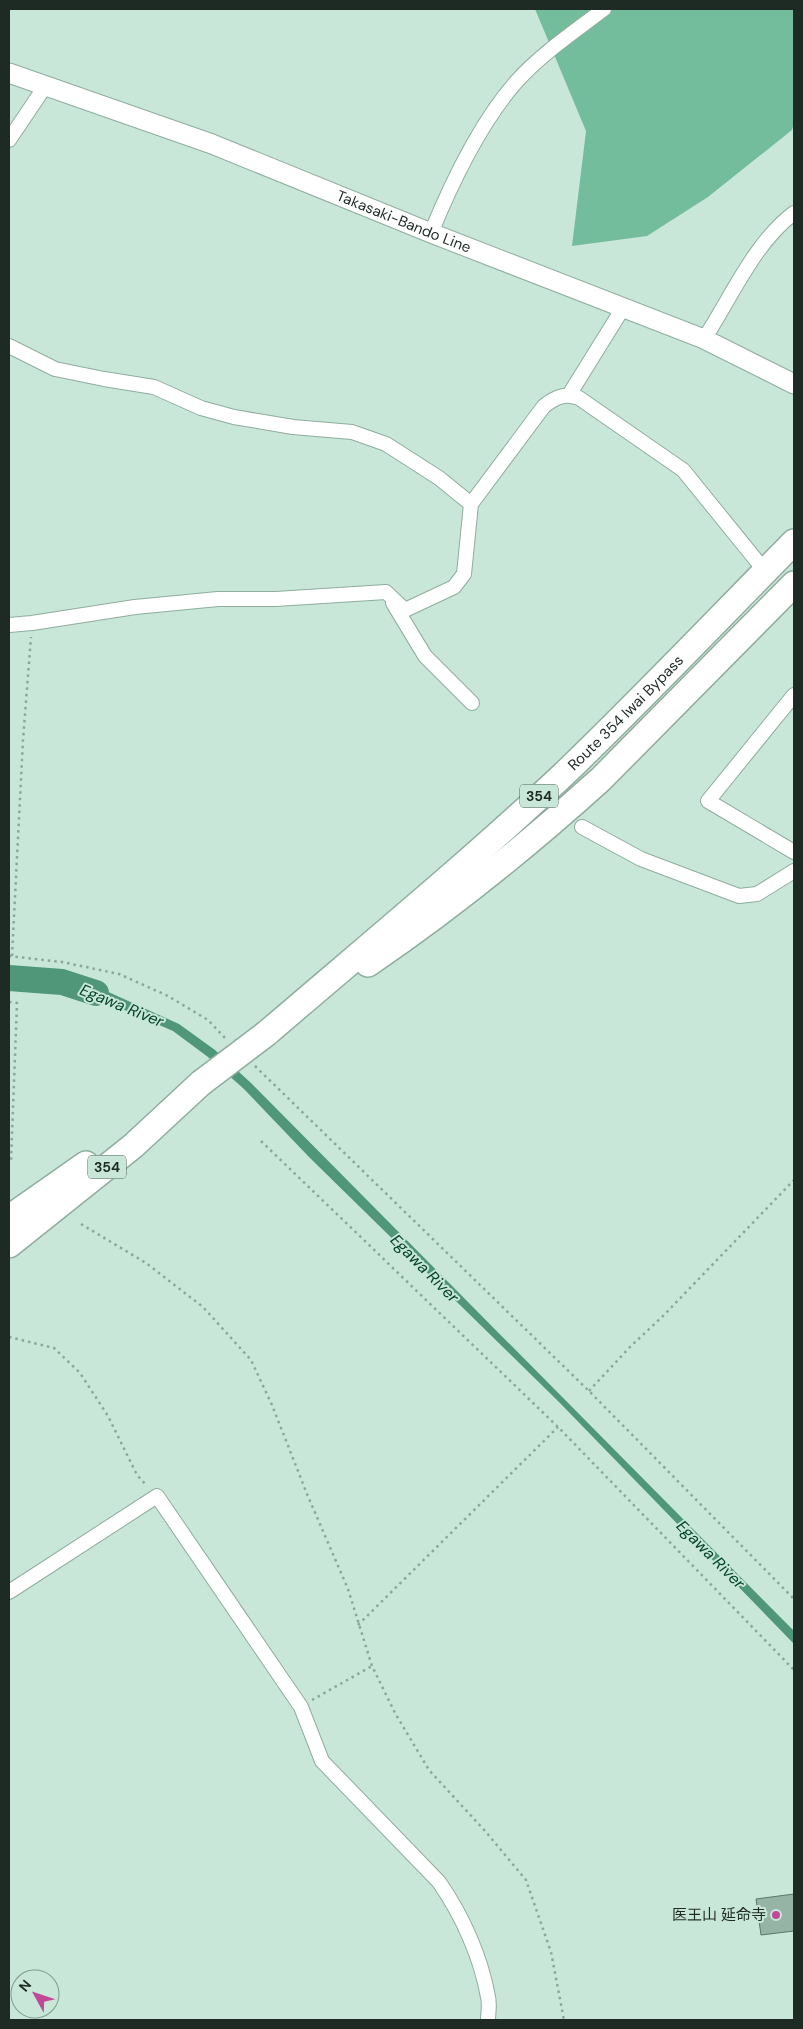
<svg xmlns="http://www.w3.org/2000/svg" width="803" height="2029" font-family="'DM Sans','Noto Sans JP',sans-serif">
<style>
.forest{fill:#74bd9c}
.water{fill:#4f9778}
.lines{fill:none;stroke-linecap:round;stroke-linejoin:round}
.river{stroke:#4f9778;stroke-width:26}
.building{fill:#96b4a5;stroke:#5b7769}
.street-casing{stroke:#8fad9e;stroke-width:16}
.secondary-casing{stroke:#8fad9e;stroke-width:21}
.highway-casing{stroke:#8fad9e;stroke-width:28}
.path{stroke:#8ea69a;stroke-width:2.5;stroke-dasharray:2.5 4;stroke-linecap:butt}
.street{stroke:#fff;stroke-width:14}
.secondary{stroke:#fff;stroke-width:19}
.highway{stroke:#fff;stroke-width:25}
.highway-bridge-casing{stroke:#8fad9e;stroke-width:28;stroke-linecap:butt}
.highway-bridge{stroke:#fff;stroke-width:25}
.poi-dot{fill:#c24798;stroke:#c8e7d8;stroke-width:2}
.labels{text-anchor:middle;stroke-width:4;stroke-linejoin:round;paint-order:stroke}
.shield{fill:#c8e7d8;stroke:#51635a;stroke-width:1}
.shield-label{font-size:14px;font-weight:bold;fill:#1e2a24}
.street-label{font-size:15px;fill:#1e2a24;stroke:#c8e7d8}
.poi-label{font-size:15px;fill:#1e2a24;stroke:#c8e7d8;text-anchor:end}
.water-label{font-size:16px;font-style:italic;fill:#03432d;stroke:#c8e7d8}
</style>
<rect width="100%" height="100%" fill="#c8e7d8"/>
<!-- forest -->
<path class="forest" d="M 535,9 L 794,9 L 794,123 L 792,130 L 708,197 L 647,236 L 572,246 L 586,131 Z"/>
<!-- water -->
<path class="water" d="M 65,978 L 104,990 L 179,1024 L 215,1050 L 251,1083 L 794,1631 L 794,1644 L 559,1402 L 309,1157 L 244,1089 L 208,1057 L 173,1031 L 99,999 L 61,986 Z"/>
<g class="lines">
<!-- river -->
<path class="river" d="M 9,978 L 62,982 L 96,993"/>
</g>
<!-- building -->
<path class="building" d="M 794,1894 L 794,1931 L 761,1935 L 756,1899 Z"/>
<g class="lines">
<!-- street casing -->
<g class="street-casing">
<g id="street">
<path d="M 9,140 L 46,85"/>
<path d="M 431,233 C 451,184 481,122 516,82 C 541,54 574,32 604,9"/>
<path d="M 704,339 C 731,298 754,243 794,213"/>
<path d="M 9,346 L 55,369 L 104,379 L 154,387 L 201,408 L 234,417 L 293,427 L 352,432 L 386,444 L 439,478 L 471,504"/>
<path d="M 569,395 L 623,308"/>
<path d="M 393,603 L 425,656 L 472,703"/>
<path d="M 9,625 L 32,623 L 135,607 L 218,599 L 276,599 L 386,592 L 405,610 L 454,587 L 464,574 L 471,504 L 544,406 C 556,397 564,393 579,398 L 683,470 L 765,571"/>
<path d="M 794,695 L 708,801 L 794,852"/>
<path d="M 582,827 L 641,859 L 739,896 L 757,894 L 794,871"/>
<path d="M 9,1592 L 157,1496 L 301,1707 L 322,1761 L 439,1882 C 462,1915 481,1957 488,1997 C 490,2004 488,2013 488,2020"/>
</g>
</g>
<!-- secondary casing -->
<g class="secondary-casing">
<g id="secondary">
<path id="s1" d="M 9,73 L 212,144 L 431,233 L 704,339 L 794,384"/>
</g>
</g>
<!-- highway casing -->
<g class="highway-casing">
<g id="highway">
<path d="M 368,964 C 450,908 527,846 601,779 L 794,584"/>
<path id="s2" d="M 267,1033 C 366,948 468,864 563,775 C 642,699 717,620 794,542"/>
<path d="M 9,1218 L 86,1164"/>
<path d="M 9,1245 L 133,1146 L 201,1083"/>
</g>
</g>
<!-- path -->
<g class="path">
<path d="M 9,956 L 62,962 L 119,974 L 168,996 L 208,1020 L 227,1040"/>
<path d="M 12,956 L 23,740 L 31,637"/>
<path d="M 9,1002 L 17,1003 L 11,1161 L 9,1163"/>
<path d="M 255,1066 L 589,1391 L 794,1599"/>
<path d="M 261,1141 L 558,1427 L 794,1670"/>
<path d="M 81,1224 L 146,1263 L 203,1307 L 251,1360 L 272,1405 L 307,1494 L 348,1589 L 372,1666 L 395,1713 L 429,1770 L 486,1832 L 526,1880 L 551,1952 L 564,2020"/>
<path d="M 9,1337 L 54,1348 L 80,1373 L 108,1416 L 137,1475 L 147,1486"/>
<path d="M 589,1391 L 630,1347 L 664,1315 L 794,1180"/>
<path d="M 358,1625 L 558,1427"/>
<path d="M 312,1700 L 372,1666"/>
</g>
<!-- street -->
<use href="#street" class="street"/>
<!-- secondary -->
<use href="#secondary" class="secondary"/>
<!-- highway -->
<use href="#highway" class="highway"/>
<!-- highway-bridge casing -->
<g class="highway-bridge-casing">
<path id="highway-bridge" d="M 201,1083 L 267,1033"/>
</g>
<!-- highway-bridge -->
<use href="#highway-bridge" class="highway-bridge"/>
</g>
<!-- markers -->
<circle class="poi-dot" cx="776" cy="1915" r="5"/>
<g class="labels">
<!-- shield labels -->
<g class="shield">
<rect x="520" y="784.5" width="38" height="23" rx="4"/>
<rect x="88" y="1155.5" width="38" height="23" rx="4"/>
</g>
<g class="shield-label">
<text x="539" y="801">354</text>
<text x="107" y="1172">354</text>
</g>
<!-- street labels -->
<g class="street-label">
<text dy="5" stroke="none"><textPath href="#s1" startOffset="422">Takasaki-Bando Line</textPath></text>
<text dy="5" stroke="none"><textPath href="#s2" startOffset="481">Route 354 Iwai Bypass</textPath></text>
</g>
<!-- poi labels -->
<g class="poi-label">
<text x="766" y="1920">医王山 延命寺</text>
</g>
<!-- water labels -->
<g class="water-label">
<text transform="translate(122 1005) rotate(22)" y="6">Egawa River</text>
<text transform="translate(425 1268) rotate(45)" y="6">Egawa River</text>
<text transform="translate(711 1554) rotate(45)" y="6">Egawa River</text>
</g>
</g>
<!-- border -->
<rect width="803" height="2029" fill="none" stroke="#1e2a24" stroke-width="20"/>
<!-- north arrow -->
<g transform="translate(35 1994) rotate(310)"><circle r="24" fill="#c8e7d8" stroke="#849b90"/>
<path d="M0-4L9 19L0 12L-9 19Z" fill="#c24798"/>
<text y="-8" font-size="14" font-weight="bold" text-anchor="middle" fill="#1e2a24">N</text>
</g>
</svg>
